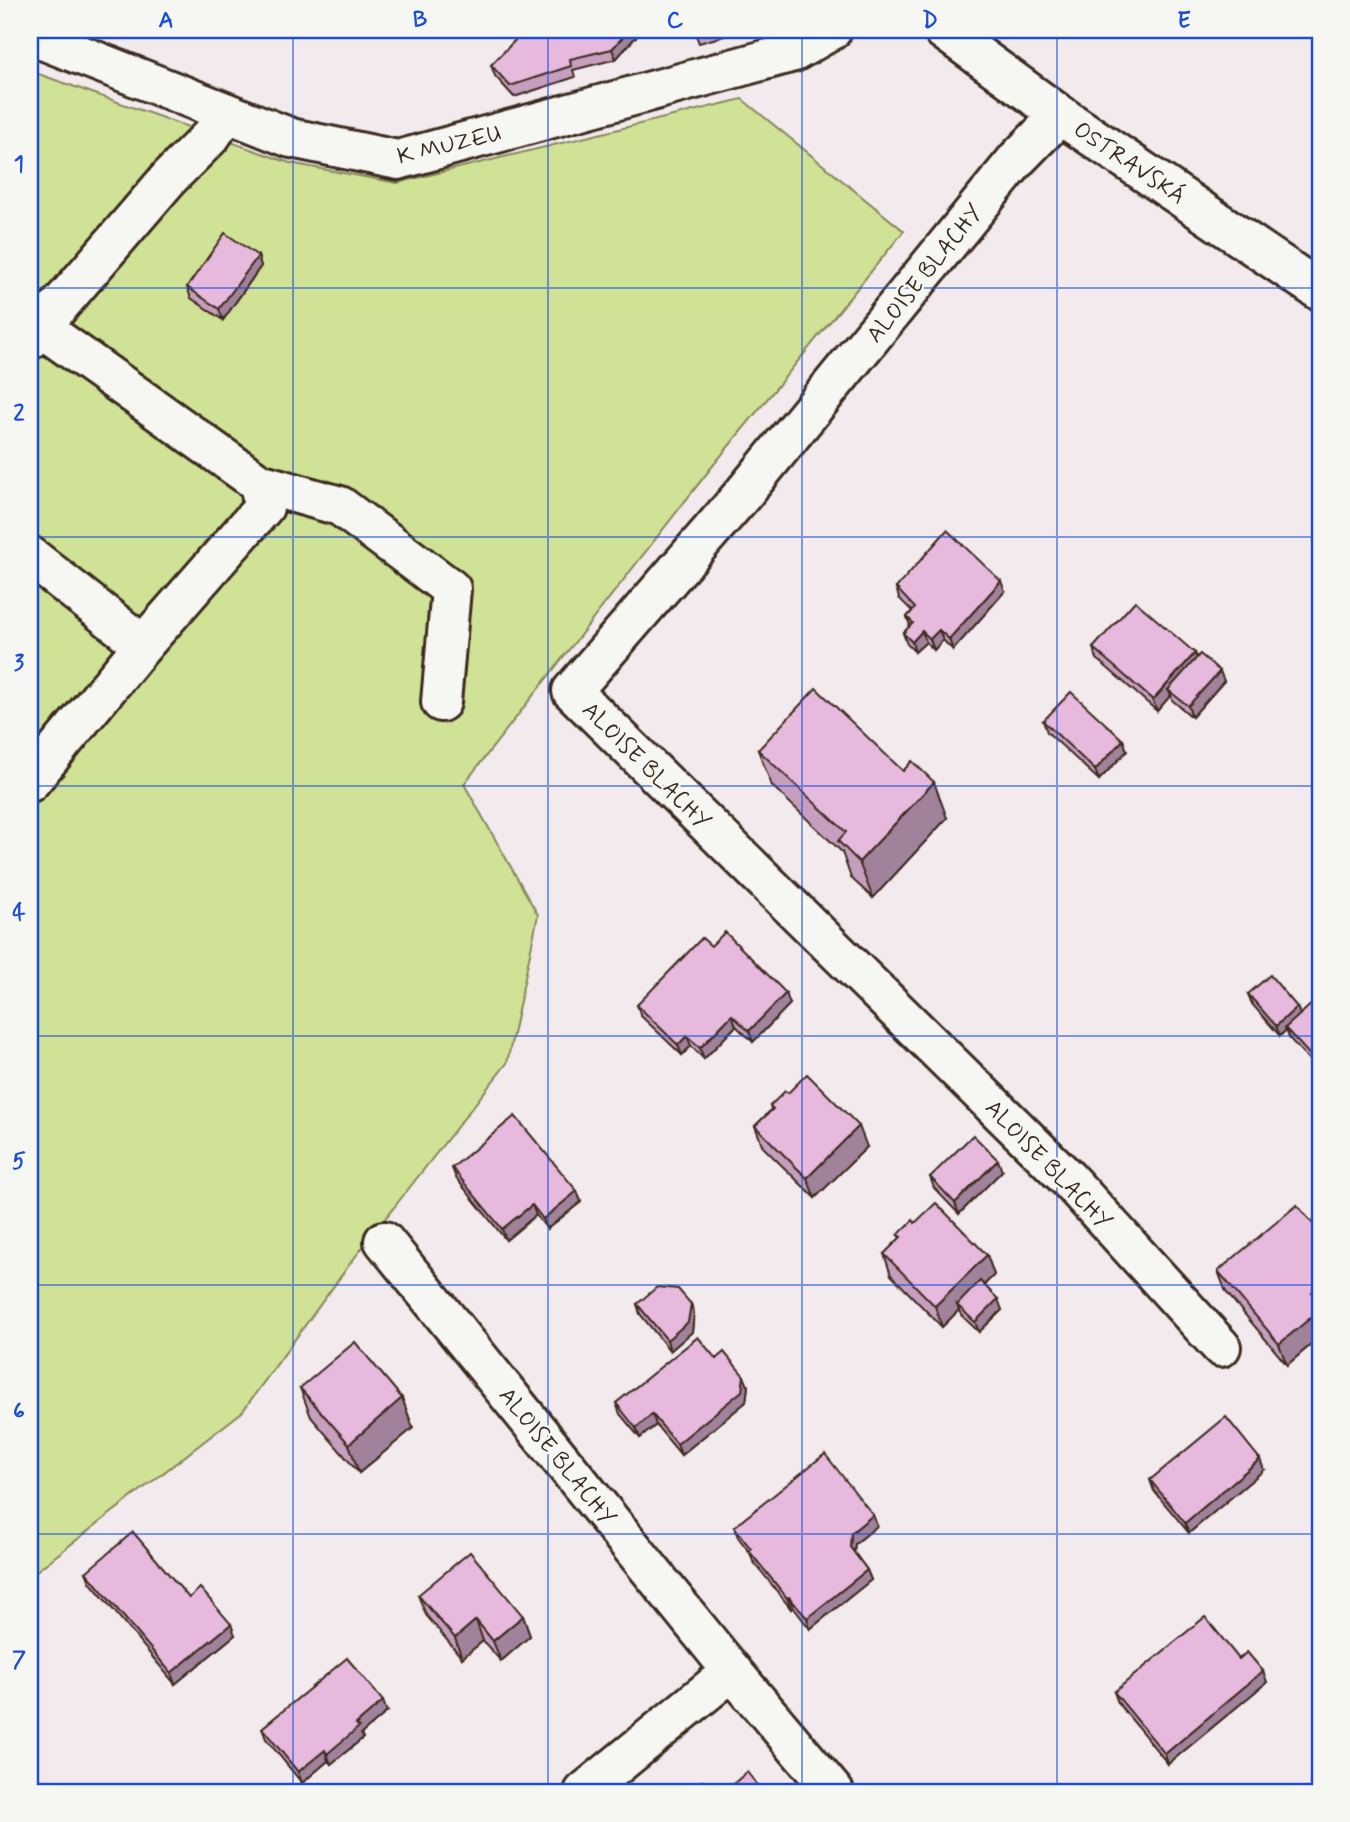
<svg xmlns="http://www.w3.org/2000/svg" width="1350" height="1822" font-family="Mynerve,sans-serif">
<style>
.green{fill:#d0e296;stroke:#86865a;stroke-width:2}
.lines{fill:none;stroke-linecap:round;stroke-linejoin:round}
.minor-casing{stroke:#3b2a1e;stroke-width:44}
.major-casing{stroke:#3b2a1e;stroke-width:44}
.minor{stroke:#f6f6f2;stroke-width:38}
.major{stroke:#f6f6f2;stroke-width:38}
.wall{fill:#c69fbe;stroke:#3b2a1e;stroke-width:2}
.shaded-wall{fill:#a1829b;stroke:#3b2a1e;stroke-width:2}
.building{fill:#e6b9dd;stroke:#3b2a1e;stroke-width:2}
.grid{fill:none;stroke:#1d4ed8;stroke-width:2;stroke-opacity:0.55}
.labels{text-anchor:middle;stroke-width:5;stroke-linejoin:round;paint-order:stroke}
.street-label{font-size:23px;fill:#3b2a1e;stroke:#f6f6f2}
.neatline{fill:none;stroke:#1d4ed8;stroke-width:2.5}
.grid-label{font-size:23px;text-anchor:middle;font-weight:bold;fill:#1d4ed8}
</style>
<rect width="100%" height="100%" fill="#f3eaee"/>
<filter id="ink" filterUnits="userSpaceOnUse"><feTurbulence type="fractalNoise" baseFrequency=".0143" numOctaves="2"/><feDisplacementMap in="SourceGraphic" scale="14" xChannelSelector="R" yChannelSelector="G"/><feConvolveMatrix kernelMatrix="1 2 1 2 8 2 1 2 1" color-interpolation-filters="sRGB"/></filter>
<g filter="url(#ink)">
<!-- green -->
<path class="green" d="M 30,71 L 290,163 L 397,183 L 742,99 L 904,231 L 711,468 L 464,784 L 538,915 L 507,1063 L 352,1261 L 242,1412 L 30,1576 Z"/>
<g class="lines">
<!-- minor casing -->
<g class="minor-casing">
<g id="minor">
<path d="M 30,35 L 291,138 L 398,160 L 794,52 L 832,30"/>
<path d="M 1060,115 L 1017,159 L 743,494 L 572,691 L 1068,1179 L 1221,1347"/>
<path d="M 30,317 L 40,327 L 259,483 L 264,507 L 143,645"/>
<path d="M 30,340 L 169,178 L 211,136 L 227,113"/>
<path d="M 259,483 L 340,506 L 451,589 L 441,702"/>
<path d="M 30,556 L 143,645 L 30,782"/>
<path d="M 384,1241 L 732,1671 L 834,1792"/>
<path d="M 584,1792 L 732,1671"/>
</g>
</g>
<!-- major casing -->
<g class="major-casing">
<path id="major" d="M 943,30 L 1060,115 L 1320,291"/>
</g>
<!-- minor -->
<use href="#minor" class="minor"/>
<!-- major -->
<use href="#major" class="major"/>
</g>
<!-- wall -->
<g class="wall">
<path d="M 525,30 L 642,30 L 616,59 L 573,70 L 575,77 L 514,97 L 495,76 L 491,65 Z"/>
<path d="M 694,30 L 745,30 L 699,43 Z"/>
<path d="M 258,256 L 261,266 L 223,320 L 191,298 L 187,287 Z"/>
<path d="M 896,588 L 1005,591 L 953,650 L 943,640 L 934,650 L 926,642 L 915,652 L 907,644 L 903,633 L 910,626 L 907,617 L 912,611 L 899,598 Z"/>
<path d="M 1093,648 L 1195,653 L 1197,658 L 1224,681 L 1192,717 L 1172,700 L 1171,695 L 1157,711 L 1097,659 Z"/>
<path d="M 1043,721 L 1123,740 L 1127,751 L 1099,780 L 1047,732 Z"/>
<path d="M 758,750 L 947,818 L 873,898 L 851,878 L 842,852 L 772,786 Z"/>
<path d="M 711,946 L 790,1004 L 753,1042 L 736,1026 L 704,1059 L 691,1046 L 682,1055 L 641,1016 L 637,1005 Z"/>
<path d="M 1248,994 L 1297,1007 L 1300,1015 L 1320,1007 L 1320,1072 L 1289,1038 L 1286,1030 L 1280,1036 L 1252,1004 Z"/>
<path d="M 788,1093 L 867,1147 L 815,1198 L 763,1147 L 755,1126 L 771,1110 L 770,1106 Z"/>
<path d="M 452,1168 L 577,1191 L 581,1202 L 547,1229 L 536,1215 L 506,1240 L 456,1178 Z"/>
<path d="M 1002,1171 L 959,1214 L 934,1188 L 930,1177 Z"/>
<path d="M 1320,1232 L 1320,1337 L 1287,1365 L 1226,1292 L 1218,1271 Z"/>
<path d="M 898,1235 L 987,1255 L 994,1275 L 984,1285 L 1002,1310 L 979,1332 L 961,1315 L 959,1310 L 942,1327 L 891,1275 L 884,1254 L 900,1238 Z"/>
<path d="M 637,1304 L 691,1304 L 694,1314 L 692,1332 L 670,1351 L 640,1314 Z"/>
<path d="M 716,1359 L 748,1386 L 746,1402 L 681,1455 L 656,1425 L 640,1438 L 620,1414 L 616,1403 Z"/>
<path d="M 300,1388 L 402,1398 L 413,1428 L 359,1473 L 311,1417 Z"/>
<path d="M 1264,1470 L 1189,1533 L 1154,1491 L 1150,1480 Z"/>
<path d="M 873,1515 L 877,1526 L 855,1544 L 854,1552 L 867,1570 L 871,1580 L 810,1629 L 793,1607 L 791,1609 L 753,1561 L 750,1553 L 738,1537 L 734,1527 Z"/>
<path d="M 86,1572 L 189,1598 L 235,1635 L 175,1684 L 90,1582 Z"/>
<path d="M 418,1595 L 523,1616 L 530,1636 L 501,1661 L 483,1641 L 462,1658 L 426,1615 Z"/>
<path d="M 1239,1659 L 1267,1682 L 1168,1764 L 1118,1703 L 1114,1692 Z"/>
<path d="M 387,1712 L 361,1734 L 363,1738 L 331,1764 L 328,1761 L 302,1783 L 266,1739 L 262,1728 Z"/>
</g>
<!-- shaded-wall -->
<g class="shaded-wall">
<path d="M 629,30 L 642,30 L 616,59 L 612,49 Z"/>
<path d="M 258,256 L 261,266 L 223,320 L 219,309 Z"/>
<path d="M 1001,581 L 1005,591 L 953,650 L 949,639 Z"/>
<path d="M 939,630 L 943,640 L 934,650 L 930,639 Z"/>
<path d="M 922,631 L 926,642 L 915,652 L 912,642 Z"/>
<path d="M 1195,653 L 1199,664 L 1168,690 L 1171,695 L 1157,711 L 1153,700 Z"/>
<path d="M 1220,671 L 1224,681 L 1192,717 L 1188,706 Z"/>
<path d="M 1123,740 L 1127,751 L 1099,780 L 1095,770 Z"/>
<path d="M 934,782 L 947,818 L 873,898 L 859,862 Z"/>
<path d="M 786,993 L 790,1004 L 753,1042 L 749,1031 Z"/>
<path d="M 1297,1007 L 1301,1017 L 1285,1028 L 1286,1030 L 1280,1036 L 1276,1026 Z"/>
<path d="M 732,1015 L 736,1026 L 704,1059 L 700,1048 Z"/>
<path d="M 687,1036 L 691,1046 L 682,1055 L 678,1045 Z"/>
<path d="M 859,1126 L 867,1147 L 815,1198 L 807,1178 Z"/>
<path d="M 998,1160 L 1002,1171 L 959,1214 L 955,1203 Z"/>
<path d="M 577,1191 L 581,1202 L 547,1229 L 543,1219 Z"/>
<path d="M 532,1205 L 536,1215 L 506,1240 L 502,1229 Z"/>
<path d="M 987,1255 L 994,1275 L 961,1308 L 957,1305 L 959,1310 L 942,1327 L 935,1306 Z"/>
<path d="M 1320,1285 L 1320,1337 L 1287,1365 L 1279,1344 L 1312,1292 Z"/>
<path d="M 998,1299 L 1002,1310 L 979,1332 L 975,1322 Z"/>
<path d="M 691,1304 L 694,1314 L 692,1332 L 670,1351 L 667,1340 Z"/>
<path d="M 744,1376 L 748,1386 L 746,1402 L 681,1455 L 677,1444 Z"/>
<path d="M 402,1398 L 413,1428 L 359,1473 L 349,1444 Z"/>
<path d="M 652,1414 L 656,1425 L 640,1438 L 636,1428 Z"/>
<path d="M 1260,1459 L 1264,1470 L 1189,1533 L 1185,1523 Z"/>
<path d="M 873,1515 L 877,1526 L 855,1544 L 853,1558 L 850,1547 L 851,1533 Z"/>
<path d="M 867,1570 L 871,1580 L 810,1629 L 807,1618 Z"/>
<path d="M 789,1597 L 793,1607 L 791,1609 L 787,1598 Z"/>
<path d="M 523,1616 L 530,1636 L 501,1661 L 493,1641 Z"/>
<path d="M 476,1620 L 483,1641 L 462,1658 L 455,1638 Z"/>
<path d="M 231,1624 L 235,1635 L 175,1684 L 171,1673 Z"/>
<path d="M 1263,1671 L 1267,1682 L 1168,1764 L 1165,1754 Z"/>
<path d="M 383,1701 L 387,1712 L 361,1734 L 363,1738 L 331,1764 L 327,1754 L 356,1724 Z"/>
<path d="M 325,1750 L 328,1761 L 302,1783 L 298,1772 Z"/>
</g>
<!-- building -->
<g class="building">
<path d="M 525,30 L 629,30 L 612,49 L 570,59 L 571,66 L 510,86 L 491,65 Z"/>
<path d="M 225,233 L 258,256 L 219,309 L 187,287 Z"/>
<path d="M 947,530 L 1001,581 L 949,639 L 939,630 L 930,639 L 922,631 L 912,642 L 903,633 L 913,623 L 907,617 L 915,608 L 896,588 Z"/>
<path d="M 1135,601 L 1195,653 L 1153,700 L 1093,648 Z"/>
<path d="M 1200,654 L 1220,671 L 1188,706 L 1168,690 Z"/>
<path d="M 816,688 L 903,771 L 912,761 L 934,782 L 859,862 L 838,841 L 846,832 L 758,750 Z"/>
<path d="M 1071,692 L 1123,740 L 1095,770 L 1043,721 Z"/>
<path d="M 725,932 L 786,993 L 749,1031 L 732,1015 L 700,1048 L 687,1036 L 678,1045 L 637,1005 L 702,938 L 711,946 Z"/>
<path d="M 1270,975 L 1297,1007 L 1276,1026 L 1248,994 Z"/>
<path d="M 1315,1001 L 1320,1007 L 1320,1066 L 1285,1028 Z"/>
<path d="M 807,1074 L 859,1126 L 807,1178 L 755,1126 L 773,1109 L 770,1106 L 785,1091 L 788,1093 Z"/>
<path d="M 515,1116 L 577,1191 L 543,1219 L 532,1205 L 502,1229 L 452,1168 Z"/>
<path d="M 973,1135 L 998,1160 L 955,1203 L 930,1177 Z"/>
<path d="M 936,1203 L 987,1255 L 935,1306 L 884,1254 L 901,1237 L 898,1235 L 913,1220 L 915,1223 Z"/>
<path d="M 1297,1205 L 1320,1232 L 1320,1285 L 1312,1292 L 1320,1302 L 1320,1310 L 1279,1344 L 1218,1271 Z"/>
<path d="M 980,1281 L 998,1299 L 975,1322 L 957,1305 Z"/>
<path d="M 657,1287 L 678,1289 L 691,1304 L 688,1322 L 667,1340 L 637,1304 Z"/>
<path d="M 698,1337 L 716,1359 L 724,1352 L 744,1376 L 742,1391 L 677,1444 L 652,1414 L 636,1428 L 616,1403 Z"/>
<path d="M 355,1342 L 402,1398 L 349,1444 L 300,1388 Z"/>
<path d="M 1226,1417 L 1260,1459 L 1185,1523 L 1150,1480 Z"/>
<path d="M 825,1454 L 873,1515 L 851,1533 L 850,1547 L 867,1570 L 807,1618 L 789,1597 L 787,1598 L 749,1551 L 751,1549 L 734,1527 Z"/>
<path d="M 133,1532 L 189,1598 L 200,1588 L 231,1624 L 171,1673 L 86,1572 Z"/>
<path d="M 470,1552 L 523,1616 L 493,1641 L 476,1620 L 455,1638 L 418,1595 Z"/>
<path d="M 1205,1617 L 1239,1659 L 1247,1652 L 1263,1671 L 1165,1754 L 1114,1692 Z"/>
<path d="M 347,1658 L 383,1701 L 356,1724 L 359,1727 L 327,1754 L 325,1750 L 298,1772 L 262,1728 Z"/>
<path d="M 747,1772 L 763,1792 L 769,1786 L 775,1792 L 724,1792 Z"/>
<path d="M 702,1781 L 712,1792 L 689,1792 Z"/>
</g>
</g>
<!-- grid -->
<path class="grid" d="M 293,30 L 293,1792M 548,30 L 548,1792M 802,30 L 802,1792M 1057,30 L 1057,1792M 30,288 L 1320,288M 30,537 L 1320,537M 30,786 L 1320,786M 30,1036 L 1320,1036M 30,1285 L 1320,1285M 30,1534 L 1320,1534"/>
<g class="labels">
<!-- street labels -->
<g class="street-label">
<text transform="translate(449 144) rotate(-13)" y="8">K MUZEU</text>
<text transform="translate(1130 162) rotate(34)" y="8">OSTRAVSKÁ</text>
<text transform="translate(924 273) rotate(-51)" y="8">ALOISE BLACHY</text>
<text transform="translate(647 765) rotate(45)" y="8">ALOISE BLACHY</text>
<text transform="translate(1049 1164) rotate(46)" y="8">ALOISE BLACHY</text>
<text transform="translate(558 1456) rotate(51)" y="8">ALOISE BLACHY</text>
</g>
</g>
<!-- margin -->
<rect width="1350" height="1822" fill="none" stroke="#f6f6f2" stroke-width="77"/>
<rect x="38" y="38" width="1274" height="1746" class="neatline"/>
<g class="grid-label">
<text x="166" y="27">A</text>
<text x="420" y="27">B</text>
<text x="675" y="27">C</text>
<text x="930" y="27">D</text>
<text x="1184" y="27">E</text>
<text x="19" y="171">1</text>
<text x="19" y="420">2</text>
<text x="19" y="670">3</text>
<text x="19" y="919">4</text>
<text x="19" y="1168">5</text>
<text x="19" y="1418">6</text>
<text x="19" y="1667">7</text>
</g>
</svg>
